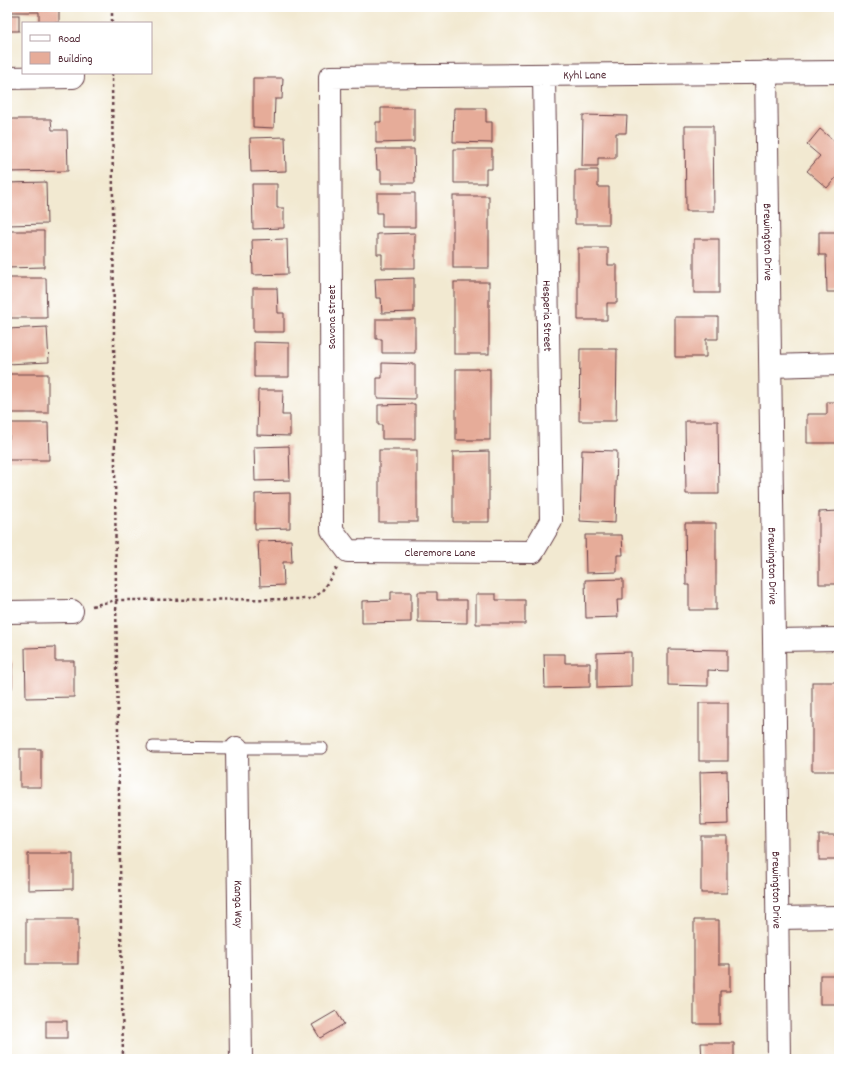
<svg xmlns="http://www.w3.org/2000/svg" width="846" height="1066" font-family="Dekko,sans-serif">
<style>
.building{fill:#e6ac99}
.lines{fill:none;stroke-linecap:round;stroke-linejoin:round}
.lane-casing{stroke:#633d44;stroke-width:13}
.street-casing{stroke:#633d44;stroke-width:24}
.path{stroke:#633d44;stroke-width:2.5;stroke-dasharray:3 3;stroke-linecap:butt}
.lane{stroke:#fff;stroke-width:11}
.street{stroke:#fff;stroke-width:22}
.labels{text-anchor:middle;stroke-width:4;stroke-linejoin:round;paint-order:stroke}
.street-label{font-size:12px;fill:#4a1f2b;stroke:#fff}
</style>
<rect width="100%" height="100%" fill="#fff"/>
<filter id="ink" filterUnits="userSpaceOnUse"><feTurbulence type="fractalNoise" baseFrequency=".025" numOctaves="2"/><feDisplacementMap in="SourceGraphic" scale="8" xChannelSelector="R" yChannelSelector="G"/><feConvolveMatrix kernelMatrix="1 2 1 2 8 2 1 2 1" color-interpolation-filters="sRGB"/></filter>
<filter id="wash" filterUnits="userSpaceOnUse"><feTurbulence type="fractalNoise" baseFrequency=".012" numOctaves="4" result="noise"/><feDisplacementMap in="SourceGraphic" scale="16" xChannelSelector="R" yChannelSelector="G"/><feGaussianBlur stdDeviation="0.9" result="paint"/><feColorMatrix in="noise" values="0 0 0 0 0 0 0 0 0 0 0 0 0 0 0 0 0 1.4 0 .05"/><feComposite in="paint" operator="in"/></filter>
<g filter="url(#wash)">
<rect width="100%" height="100%" fill="#f2e9d1"/>
<g id="blocks">
<!-- building -->
<g class="building">
<path d="M 9,7 L 59,7 L 59,23 L 39,23 L 39,12 L 9,12 Z"/>
<rect x="7" y="15" width="12" height="16"/>
<path d="M 253,78 L 283,78 L 282,99 L 275,99 L 274,128 L 253,127 Z"/>
<path d="M 381,108 L 414,108 L 414,142 L 376,143 L 376,122 L 381,122 Z"/>
<path d="M 454,108 L 486,108 L 486,122 L 492,122 L 492,143 L 453,142 Z"/>
<path d="M 583,115 L 627,116 L 626,133 L 616,133 L 616,158 L 598,158 L 598,166 L 582,166 Z"/>
<path d="M 9,119 L 51,119 L 52,130 L 67,130 L 68,171 L 7,172 L 7,131 L 9,131 Z"/>
<path d="M 685,126 L 713,126 L 714,211 L 686,211 Z"/>
<path d="M 820,129 L 839,145 L 839,174 L 827,188 L 807,171 L 820,156 L 807,145 Z"/>
<path d="M 285,137 L 286,171 L 251,172 L 250,138 Z"/>
<path d="M 376,149 L 414,149 L 415,183 L 381,183 L 381,170 L 377,170 Z"/>
<path d="M 454,149 L 492,149 L 492,169 L 486,169 L 486,183 L 454,183 Z"/>
<path d="M 575,170 L 598,170 L 598,187 L 609,187 L 609,224 L 575,224 Z"/>
<path d="M 46,182 L 47,224 L 7,225 L 7,183 Z"/>
<path d="M 252,184 L 277,184 L 277,208 L 284,208 L 284,228 L 253,229 Z"/>
<path d="M 377,193 L 415,193 L 415,227 L 382,227 L 382,213 L 377,213 Z"/>
<rect x="453" y="196" width="36" height="72"/>
<path d="M 7,231 L 44,231 L 44,267 L 7,268 Z"/>
<path d="M 819,232 L 839,232 L 839,292 L 827,292 L 826,255 L 819,255 Z"/>
<path d="M 415,233 L 415,268 L 382,268 L 382,254 L 377,254 L 377,234 Z"/>
<path d="M 287,239 L 288,274 L 253,275 L 252,240 Z"/>
<rect x="694" y="239" width="25" height="54"/>
<path d="M 578,248 L 608,248 L 608,265 L 617,265 L 617,303 L 607,303 L 607,320 L 578,320 Z"/>
<path d="M 7,278 L 46,278 L 47,318 L 7,318 Z"/>
<path d="M 414,278 L 414,312 L 382,313 L 381,298 L 376,298 L 375,279 Z"/>
<rect x="454" y="282" width="35" height="72"/>
<path d="M 253,288 L 277,288 L 278,313 L 284,313 L 284,332 L 253,332 Z"/>
<path d="M 675,317 L 718,317 L 718,339 L 706,339 L 706,357 L 675,357 Z"/>
<path d="M 376,319 L 415,319 L 415,353 L 382,353 L 382,339 L 376,339 Z"/>
<path d="M 47,327 L 49,362 L 7,364 L 7,329 Z"/>
<path d="M 254,342 L 289,343 L 289,377 L 254,377 Z"/>
<path d="M 580,349 L 617,349 L 616,421 L 579,421 Z"/>
<path d="M 382,363 L 415,364 L 415,399 L 377,398 L 377,378 L 382,378 Z"/>
<rect x="456" y="369" width="34" height="71"/>
<rect x="7" y="374" width="41" height="39"/>
<path d="M 258,390 L 283,390 L 282,415 L 290,415 L 290,436 L 257,435 Z"/>
<path d="M 827,402 L 839,402 L 839,443 L 807,443 L 807,414 L 827,414 Z"/>
<path d="M 415,404 L 415,439 L 382,439 L 382,425 L 378,425 L 378,405 Z"/>
<path d="M 685,421 L 718,421 L 719,494 L 686,494 Z"/>
<path d="M 9,423 L 48,423 L 49,460 L 7,460 L 7,439 L 9,439 Z"/>
<path d="M 289,446 L 290,480 L 255,481 L 254,447 Z"/>
<rect x="379" y="450" width="38" height="72"/>
<path d="M 582,450 L 617,451 L 615,523 L 580,521 Z"/>
<path d="M 489,451 L 489,522 L 453,522 L 453,452 Z"/>
<path d="M 290,493 L 290,528 L 255,529 L 255,494 Z"/>
<path d="M 839,511 L 839,584 L 819,584 L 819,512 Z"/>
<path d="M 685,523 L 716,523 L 716,610 L 689,610 L 689,585 L 686,585 Z"/>
<path d="M 585,535 L 622,535 L 623,555 L 617,555 L 617,572 L 586,573 Z"/>
<path d="M 291,540 L 292,562 L 283,562 L 284,585 L 260,586 L 258,541 Z"/>
<path d="M 623,579 L 623,600 L 617,600 L 618,617 L 586,618 L 585,580 Z"/>
<path d="M 391,592 L 411,592 L 411,622 L 362,623 L 362,601 L 391,600 Z"/>
<path d="M 418,592 L 437,592 L 437,600 L 467,600 L 467,623 L 418,622 Z"/>
<path d="M 476,594 L 496,594 L 496,600 L 525,600 L 525,624 L 476,624 Z"/>
<path d="M 55,647 L 55,661 L 74,661 L 74,697 L 26,698 L 25,648 Z"/>
<path d="M 668,649 L 727,650 L 727,671 L 708,670 L 708,686 L 668,685 Z"/>
<path d="M 631,652 L 631,687 L 597,688 L 597,653 Z"/>
<path d="M 544,654 L 565,654 L 565,663 L 590,663 L 590,687 L 545,688 Z"/>
<rect x="7" y="661" width="5" height="27"/>
<rect x="812" y="682" width="27" height="89"/>
<rect x="699" y="703" width="29" height="58"/>
<rect x="20" y="749" width="21" height="38"/>
<path d="M 727,771 L 728,824 L 701,825 L 700,772 Z"/>
<rect x="819" y="835" width="20" height="25"/>
<rect x="701" y="836" width="26" height="57"/>
<path d="M 28,854 L 73,854 L 73,889 L 28,890 Z"/>
<rect x="26" y="919" width="52" height="45"/>
<path d="M 694,920 L 719,920 L 719,964 L 730,964 L 730,991 L 720,991 L 720,1024 L 694,1024 Z"/>
<rect x="820" y="975" width="19" height="29"/>
<path d="M 336,1011 L 344,1024 L 320,1038 L 312,1025 Z"/>
<rect x="46" y="1021" width="21" height="17"/>
<path d="M 701,1043 L 734,1043 L 734,1059 L 702,1059 Z"/>
</g>
</g>
</g>
<g filter="url(#ink)">
<use href="#blocks" fill-opacity="0" stroke="#633d44" stroke-width="1"/>
<g class="lines">
<!-- lane casing -->
<g class="lane-casing">
<path id="lane" d="M 153,747 L 237,748 L 322,748"/>
</g>
<!-- street casing -->
<g class="street-casing">
<g id="street">
<path id="s1" d="M 766,72 L 774,640 L 779,1059"/>
<path id="s2" d="M 544,76 L 551,521 L 533,552 L 348,551 L 332,530 L 330,77 L 839,72"/>
<path d="M 7,78 L 73,77"/>
<path d="M 771,366 L 839,364"/>
<path d="M 7,612 L 72,611"/>
<path d="M 774,640 L 839,639"/>
<path id="s3" d="M 237,748 L 241,1059"/>
<path d="M 777,918 L 839,917"/>
</g>
</g>
<!-- path -->
<g class="path">
<path d="M 112,7 L 112,23"/>
<path d="M 112,73 L 116,600 L 123,1059"/>
<path d="M 92,606 L 116,600 L 313,599 L 322,591 L 337,568"/>
</g>
<!-- lane -->
<use href="#lane" class="lane"/>
<!-- street -->
<use href="#street" class="street"/>
</g>
</g>
<g class="labels">
<!-- street labels -->
<g class="street-label">
<text dy="4" stroke="none"><textPath href="#s2" startOffset="1400">Kyhl Lane</textPath></text>
<text dy="4" stroke="none"><textPath href="#s1" startOffset="170">Brewington Drive</textPath></text>
<text dy="4" stroke="none"><textPath href="#s2" startOffset="240">Hesperia Street</textPath></text>
<text transform="translate(331 317) rotate(-90)" y="4">Savona Street</text>
<text x="440" y="556">Cleremore Lane</text>
<text dy="4" stroke="none"><textPath href="#s1" startOffset="494">Brewington Drive</textPath></text>
<text dy="4" stroke="none"><textPath href="#s1" startOffset="818">Brewington Drive</textPath></text>
<text dy="4" stroke="none"><textPath href="#s3" startOffset="156">Kanga Way</textPath></text>
</g>
</g>
<!-- margin -->
<rect width="846" height="1066" fill="none" stroke="#fff" stroke-width="24"/>
<!-- legend -->
<rect x="22" y="22" width="130" height="52" fill="#ffffff" stroke="#b7a5aa"/>
<rect x="30" y="35" width="20" height="6" fill="#ffffff" stroke="#b7a5aa"/>
<text x="58" y="42" font-size="12" fill="#4a1f2b">Road</text>
<rect x="30" y="52" width="20" height="12" fill="#e6ac99" stroke="#b7a5aa"/>
<text x="58" y="62" font-size="12" fill="#4a1f2b">Building</text>
</svg>
